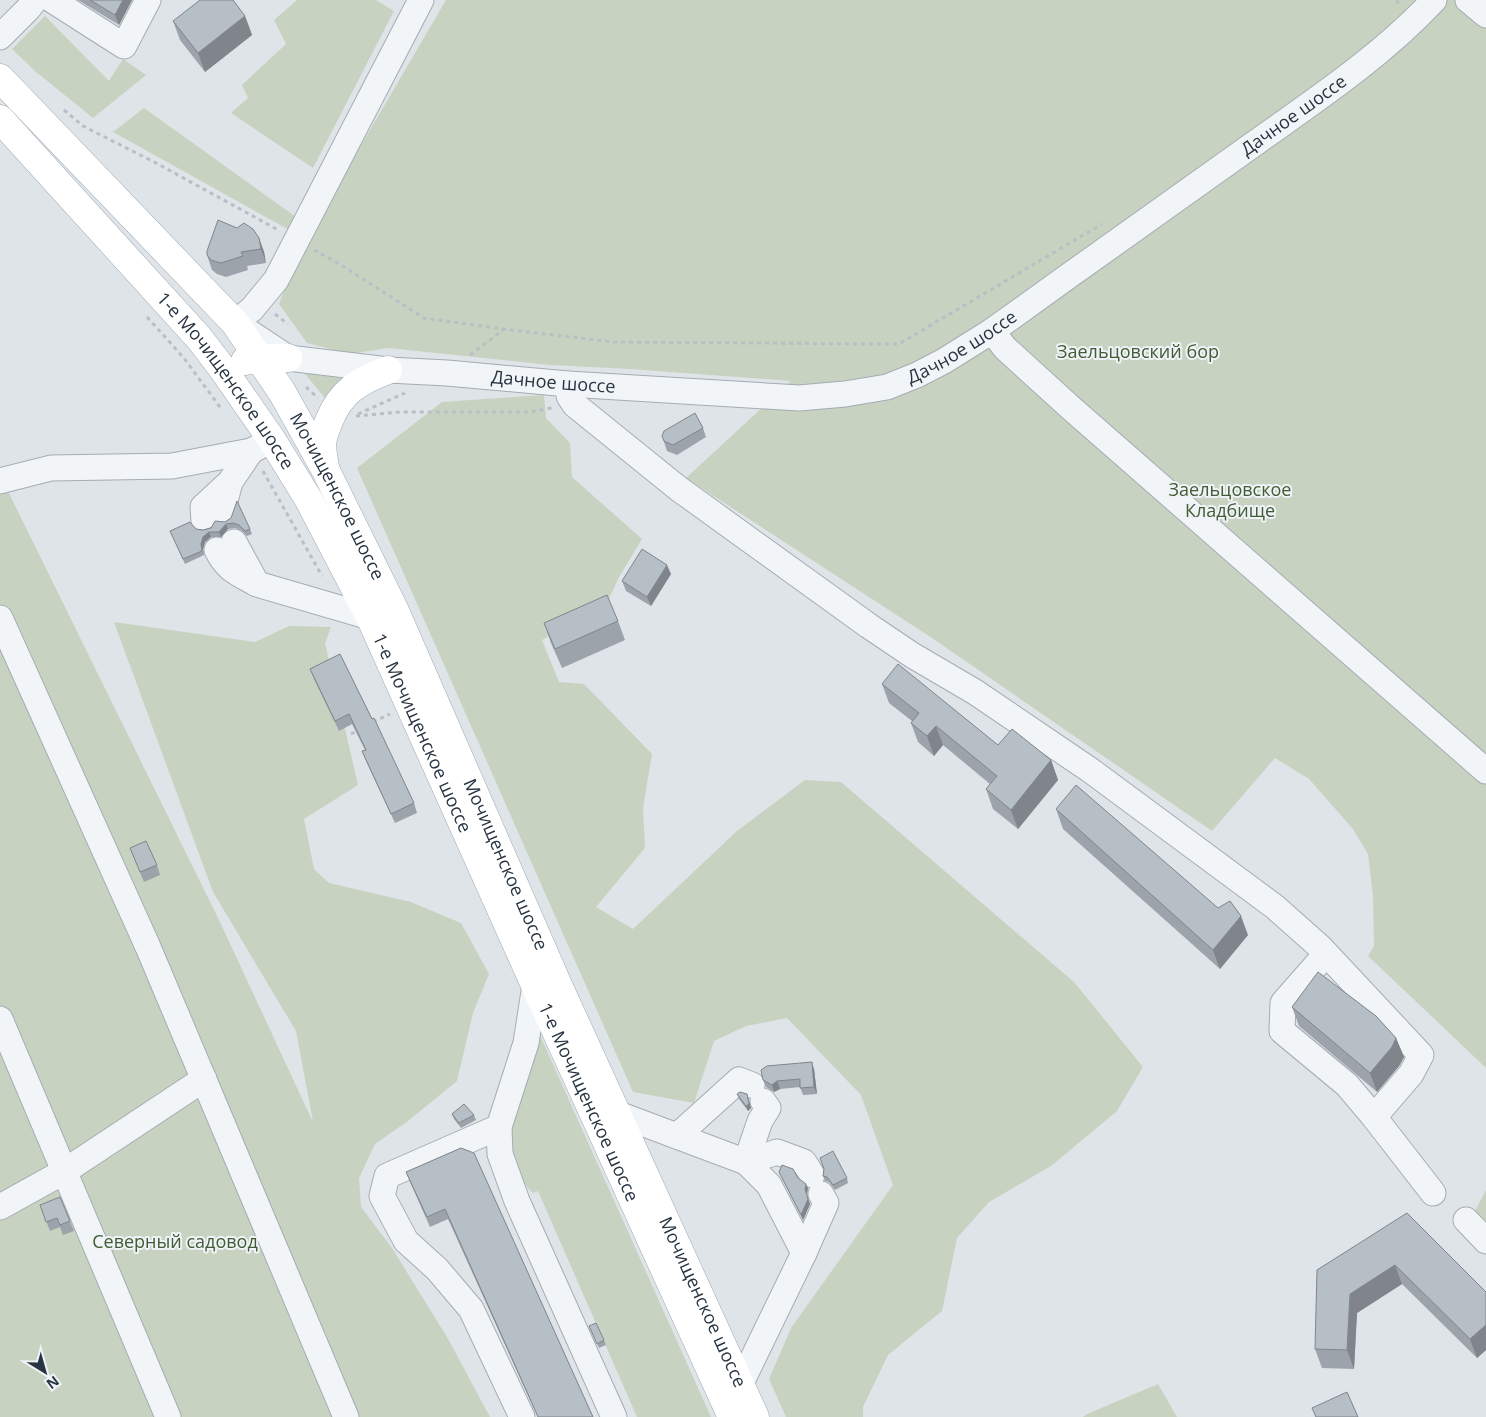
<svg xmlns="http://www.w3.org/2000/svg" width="1486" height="1417" font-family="'Open Sans',sans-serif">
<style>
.green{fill:#c7d3c0}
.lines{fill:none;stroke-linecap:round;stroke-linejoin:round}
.minor-casing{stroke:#a4acb3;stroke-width:27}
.major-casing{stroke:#9eaab5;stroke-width:29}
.path{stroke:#b9bfc4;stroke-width:3;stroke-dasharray:4 4;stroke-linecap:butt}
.minor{stroke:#f2f5f7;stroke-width:25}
.major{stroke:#fff;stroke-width:28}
.wall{fill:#9da3aa}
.shaded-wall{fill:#7f858b}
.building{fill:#b6bec6;stroke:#7f858b}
.labels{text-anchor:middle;stroke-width:4;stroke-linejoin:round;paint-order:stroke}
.street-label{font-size:18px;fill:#273441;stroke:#eff3f7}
.park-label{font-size:18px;fill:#415d34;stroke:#eff3f7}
</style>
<rect width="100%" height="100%" fill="#dfe4e9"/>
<!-- green -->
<g class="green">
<path d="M 297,0 L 376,0 L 394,11 L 313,168 L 231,113 L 248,98 L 242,85 L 286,44 L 274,20 Z"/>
<path d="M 446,0 L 1486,0 L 1486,1068 L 1368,956 L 1374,946 L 1373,896 L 1368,854 L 1353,829 L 1309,779 L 1275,758 L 1212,831 L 932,638 L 686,478 L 791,381 L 630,369 L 550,365 L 388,348 L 350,354 L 307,343 L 279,304 L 298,253 Z"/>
<path d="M 45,16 L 109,81 L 123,59 L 146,75 L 93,118 L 35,71 L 12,49 Z"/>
<path d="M 144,108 L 296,217 L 291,231 L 113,132 Z"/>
<path d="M 343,373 L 346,375 L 330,404 L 305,374 Z"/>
<path d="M 544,395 L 546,418 L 570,443 L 572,477 L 642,539 L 618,579 L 609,599 L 599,609 L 542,640 L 559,682 L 584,684 L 652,754 L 643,808 L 645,848 L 596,907 L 633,929 L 737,831 L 805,780 L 841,782 L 1074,982 L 1143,1067 L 1117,1111 L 1051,1166 L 989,1202 L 957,1238 L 942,1311 L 888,1355 L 863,1407 L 863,1417 L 786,1417 L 769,1379 L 791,1328 L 893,1185 L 861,1095 L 787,1018 L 746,1026 L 714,1041 L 694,1103 L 633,1092 L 357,468 L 442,402 Z"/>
<path d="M 0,475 L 219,920 L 313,1122 L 296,1031 L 213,892 L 114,622 L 255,642 L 289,626 L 331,627 L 325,643 L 358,785 L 304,819 L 314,869 L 329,883 L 411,902 L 461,923 L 489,974 L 473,1013 L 457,1081 L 408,1121 L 375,1144 L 359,1178 L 361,1207 L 392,1248 L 447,1337 L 490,1417 L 0,1417 Z"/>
<path d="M 539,1033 L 711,1417 L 637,1417 L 538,1191 L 533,1193 L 524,1184 L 512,1156 L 509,1132 Z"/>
<path d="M 1486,1190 L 1486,1230 L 1472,1217 Z"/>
<path d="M 1158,1384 L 1177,1417 L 1083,1417 L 1087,1414 Z"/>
</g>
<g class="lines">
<!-- minor casing -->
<g class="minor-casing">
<g id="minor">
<path d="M 52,0 L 124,46 L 148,0"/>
<path id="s1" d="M 421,0 L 276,280 L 252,309 L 235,323 L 288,358 L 388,370 L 447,373 L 568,384 L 799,398 L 845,394 L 887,387 L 917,375 L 944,361 L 992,331 C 1078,269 1164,208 1251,146 C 1314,101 1381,57 1434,0"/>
<path d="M 1468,0 L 1486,15"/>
<path d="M 0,37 L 28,9 L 35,0"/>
<path d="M 992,331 L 1005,348 L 1071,408 L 1486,771"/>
<path d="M 568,384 L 569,396 L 575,405 L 679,489 L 869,626 L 912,655 L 975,692 L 1090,770 L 1275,907 L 1320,947 L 1421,1055 L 1411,1074 L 1374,1117"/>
<path d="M 0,481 L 51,468 L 172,466 L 251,451 L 272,440"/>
<path d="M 222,513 L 230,482 L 251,451"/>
<path d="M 204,521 L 203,507 L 230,482"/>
<path d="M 234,542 L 257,584 L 370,617"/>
<path d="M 217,550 C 226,569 237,573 255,583"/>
<path d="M 0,618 L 148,947 L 346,1417"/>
<path d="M 1326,954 L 1283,1003 L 1282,1031 L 1347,1085 L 1374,1117 L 1433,1193"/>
<path d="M 535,985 L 526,1043 L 499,1127 L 500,1154 L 517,1201 L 614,1417"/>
<path d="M 0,1019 L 168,1417"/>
<path d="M 618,1114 L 746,1162 L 769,1185 L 804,1253 L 740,1385"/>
<path d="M 499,1127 L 387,1176 L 382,1196 L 406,1241 L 437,1269 L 471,1309 L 522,1417"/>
<path d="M 677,1136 L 739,1080 L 752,1085"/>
<path d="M 746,1162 L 777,1152 L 804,1162 L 812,1175"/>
<path d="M 746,1162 L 760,1121 L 768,1108 L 763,1101"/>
<path d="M 0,1207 L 65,1171 L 204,1079"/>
<path d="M 1466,1220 L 1486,1241"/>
<path d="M 804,1253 L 826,1203 L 821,1194"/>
</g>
</g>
<!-- major casing -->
<g class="major-casing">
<g id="major">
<path id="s2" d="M 0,78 L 235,323 L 282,392 L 326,471 L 395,611 L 558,985 L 755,1417"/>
<path id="s3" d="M 0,119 L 199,338 L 222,368 L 272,440 L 309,500 L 370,617 L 535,985 L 732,1417"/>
<path d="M 245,361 L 259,358 L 288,358"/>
<path d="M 325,467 C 324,460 322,451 322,444 C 323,436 326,428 329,421 C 341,391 359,381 388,370"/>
</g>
</g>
<!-- path -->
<g class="path">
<path d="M 1397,0 L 1399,8"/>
<path d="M 64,110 L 83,126 L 158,164 L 280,231"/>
<path d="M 314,250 L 338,263 L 424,318 L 503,329 L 613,342 L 899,344 L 1102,224"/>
<path d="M 275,314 L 288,324"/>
<path d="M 147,317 L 183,357 L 220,407"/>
<path d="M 470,355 L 503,330"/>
<path d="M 306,387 L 318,398"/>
<path d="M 358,414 L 405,393"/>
<path d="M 356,416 L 400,412 L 530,412 L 552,408"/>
<path d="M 263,471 L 322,576"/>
<path d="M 373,722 L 390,714"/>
<path d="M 351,734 L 359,730"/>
</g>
<!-- minor -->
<use href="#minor" class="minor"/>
<!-- major -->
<use href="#major" class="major"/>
</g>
<!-- wall -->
<g class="wall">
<path d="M 78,0 L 132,0 L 119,25 Z"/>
<path d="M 245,16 L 252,35 L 205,72 L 180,40 L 173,21 Z"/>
<path d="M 259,238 L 264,252 L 266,263 L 247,266 L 248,270 L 226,277 L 217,274 L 212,270 L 207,255 Z"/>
<path d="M 703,428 L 706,437 L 677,455 L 667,451 L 662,436 Z"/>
<path d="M 231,518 L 250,529 L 252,534 L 247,536 L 241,530 L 235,528 L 228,529 L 221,537 L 211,537 L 205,542 L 203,549 L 204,555 L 185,564 L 170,531 L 196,529 L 203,530 L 225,522 Z"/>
<path d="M 671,574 L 651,606 L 626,591 L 622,581 Z"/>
<path d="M 618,621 L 625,640 L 562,668 L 551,643 L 544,623 Z"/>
<path d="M 340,654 L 414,803 L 417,813 L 395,823 L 366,761 L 362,751 L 365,750 L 352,724 L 339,731 L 314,679 L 310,669 Z"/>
<path d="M 882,684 L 998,745 L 1051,760 L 1058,780 L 1018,829 L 993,809 L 986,789 L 990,784 L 943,745 L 934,756 L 918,742 L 911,723 L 912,721 L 889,703 Z"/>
<path d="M 1056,809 L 1248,935 L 1220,969 L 1063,829 Z"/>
<path d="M 130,848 L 157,865 L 160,875 L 144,882 Z"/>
<path d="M 1292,1007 L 1396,1038 L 1404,1057 L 1399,1066 L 1377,1092 L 1299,1026 Z"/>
<path d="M 814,1069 L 817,1094 L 803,1095 L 800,1087 L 780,1089 L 774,1092 L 766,1087 L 763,1080 Z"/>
<path d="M 737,1094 L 747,1094 L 751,1108 L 748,1111 L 739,1099 Z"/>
<path d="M 452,1114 L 474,1115 L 476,1120 L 461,1128 L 454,1119 Z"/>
<path d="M 461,1148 L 535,1411 L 448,1219 L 430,1227 L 410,1182 L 406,1172 Z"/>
<path d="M 824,1170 L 847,1178 L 848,1183 L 835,1190 L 829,1182 L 825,1181 L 823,1176 Z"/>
<path d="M 779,1172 L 798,1178 L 808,1188 L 807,1194 L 810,1204 L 803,1220 Z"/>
<path d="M 40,1205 L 70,1221 L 74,1231 L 63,1235 L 60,1227 L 50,1231 Z"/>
<path d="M 1407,1213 L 1486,1292 L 1486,1350 L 1477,1358 L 1402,1284 L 1357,1313 L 1354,1369 L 1322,1368 L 1315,1349 Z"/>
<path d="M 589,1326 L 604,1340 L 606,1345 L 599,1348 Z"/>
</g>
<!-- shaded-wall -->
<g class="shaded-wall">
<path d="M 123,0 L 132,0 L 119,25 L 115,15 Z"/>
<path d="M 245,16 L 252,35 L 205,72 L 198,53 Z"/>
<path d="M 259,238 L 264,252 L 266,263 L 261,249 Z"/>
<path d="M 226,524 L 228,529 L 221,537 L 219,532 Z"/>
<path d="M 209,532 L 211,537 L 205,542 L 203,549 L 204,555 L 201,544 L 203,537 Z"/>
<path d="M 667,565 L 671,574 L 651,606 L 647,597 Z"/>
<path d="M 936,726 L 943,745 L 934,756 L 927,736 Z"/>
<path d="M 1051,760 L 1058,780 L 1018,829 L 1011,810 Z"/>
<path d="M 1241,916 L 1248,935 L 1220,969 L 1213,950 Z"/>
<path d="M 1396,1038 L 1404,1057 L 1399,1066 L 1377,1092 L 1370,1073 Z"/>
<path d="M 812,1062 L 814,1069 L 817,1094 L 814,1087 Z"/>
<path d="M 777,1081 L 780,1089 L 774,1092 L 772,1085 Z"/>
<path d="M 747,1094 L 751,1108 L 748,1111 L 746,1106 Z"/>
<path d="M 806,1184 L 808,1188 L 807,1194 L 805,1189 Z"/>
<path d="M 808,1199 L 810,1204 L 803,1220 L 801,1215 Z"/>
<path d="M 1395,1265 L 1402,1284 L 1357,1313 L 1354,1369 L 1347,1350 L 1350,1294 Z"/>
<path d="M 1486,1325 L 1486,1350 L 1477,1358 L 1470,1339 Z"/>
</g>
<!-- building -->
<g class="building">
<path d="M 90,0 L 123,0 L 115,15 Z"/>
<path d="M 200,0 L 233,0 L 245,16 L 198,53 L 173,21 Z"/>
<path d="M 218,220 L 237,228 L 244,223 L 253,229 L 259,238 L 261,249 L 241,252 L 243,256 L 221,263 L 211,260 L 207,255 L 207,251 Z"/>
<path d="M 695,413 L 703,428 L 673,445 L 664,441 L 662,436 L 664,431 Z"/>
<path d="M 237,501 L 250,529 L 245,531 L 239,525 L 233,523 L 226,524 L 219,532 L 209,532 L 203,537 L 201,544 L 202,551 L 183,559 L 170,531 L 190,522 L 196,529 L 203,530 L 211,528 L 215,521 L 225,522 L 231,518 Z"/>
<path d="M 642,549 L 667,565 L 647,597 L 622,581 Z"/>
<path d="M 607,595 L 618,621 L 555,649 L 544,623 Z"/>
<path d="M 340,654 L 372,719 L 374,718 L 414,803 L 391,814 L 362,751 L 366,750 L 349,714 L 335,721 L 310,669 Z"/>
<path d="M 898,664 L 998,745 L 1012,729 L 1051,760 L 1011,810 L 986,789 L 997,776 L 936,726 L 927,736 L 911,723 L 919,713 L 882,684 Z"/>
<path d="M 1076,785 L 1218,908 L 1230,901 L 1241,916 L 1213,950 L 1056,809 Z"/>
<path d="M 146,841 L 157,865 L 140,872 L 130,848 Z"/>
<path d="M 1318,972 L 1376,1016 L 1396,1038 L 1392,1047 L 1370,1073 L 1292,1007 Z"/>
<path d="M 812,1062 L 814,1087 L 800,1088 L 800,1079 L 777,1081 L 772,1085 L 763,1080 L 761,1070 L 767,1066 Z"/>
<path d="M 740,1092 L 747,1094 L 749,1104 L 746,1106 L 737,1094 Z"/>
<path d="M 464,1104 L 474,1115 L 459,1123 L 452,1114 Z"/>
<path d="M 461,1148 L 474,1153 L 593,1417 L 538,1417 L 531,1401 L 445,1209 L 427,1217 L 406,1172 Z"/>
<path d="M 833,1151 L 847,1178 L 833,1185 L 827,1177 L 823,1176 L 824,1169 L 820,1158 Z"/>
<path d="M 782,1165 L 793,1169 L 798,1178 L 806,1184 L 805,1189 L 808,1199 L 801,1215 L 779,1172 Z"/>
<path d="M 60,1197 L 70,1221 L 60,1225 L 57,1218 L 46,1222 L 40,1205 Z"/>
<path d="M 1407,1213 L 1486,1292 L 1486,1325 L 1470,1339 L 1395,1265 L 1350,1294 L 1347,1350 L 1315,1349 L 1317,1270 Z"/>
<path d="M 596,1323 L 604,1340 L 597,1344 L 589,1326 Z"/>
<path d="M 1347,1392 L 1358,1417 L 1316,1417 L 1312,1408 Z"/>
</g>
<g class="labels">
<!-- street labels -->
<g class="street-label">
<text dy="6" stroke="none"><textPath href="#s1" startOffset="1530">Дачное шоссе</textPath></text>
<text dy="6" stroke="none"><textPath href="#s1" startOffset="1125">Дачное шоссе</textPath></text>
<text dy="6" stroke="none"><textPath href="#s3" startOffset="346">1-е Мочищенское шоссе</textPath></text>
<text dy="6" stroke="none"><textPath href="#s1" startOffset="705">Дачное шоссе</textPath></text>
<text dy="6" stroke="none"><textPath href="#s2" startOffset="541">Мочищенское шоссе</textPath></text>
<text dy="6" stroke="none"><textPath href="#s3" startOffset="751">1-е Мочищенское шоссе</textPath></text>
<text dy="6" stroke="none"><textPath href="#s2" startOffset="946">Мочищенское шоссе</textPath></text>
<text dy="6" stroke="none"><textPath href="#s3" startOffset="1156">1-е Мочищенское шоссе</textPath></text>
<text dy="6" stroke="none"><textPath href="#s2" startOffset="1426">Мочищенское шоссе</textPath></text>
</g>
<!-- park labels -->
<g class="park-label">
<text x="1138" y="358">Заельцовский бор</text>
<text x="1230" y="496">Заельцовское<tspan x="1230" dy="21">Кладбище</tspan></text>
<text x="175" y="1248">Северный садовод</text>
</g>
</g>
<!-- north arrow -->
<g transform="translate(45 1372) rotate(143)" stroke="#eff3f7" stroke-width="4" paint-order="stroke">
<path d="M0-4L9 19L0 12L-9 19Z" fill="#273441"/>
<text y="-8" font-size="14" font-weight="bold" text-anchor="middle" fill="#273441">N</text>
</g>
</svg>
